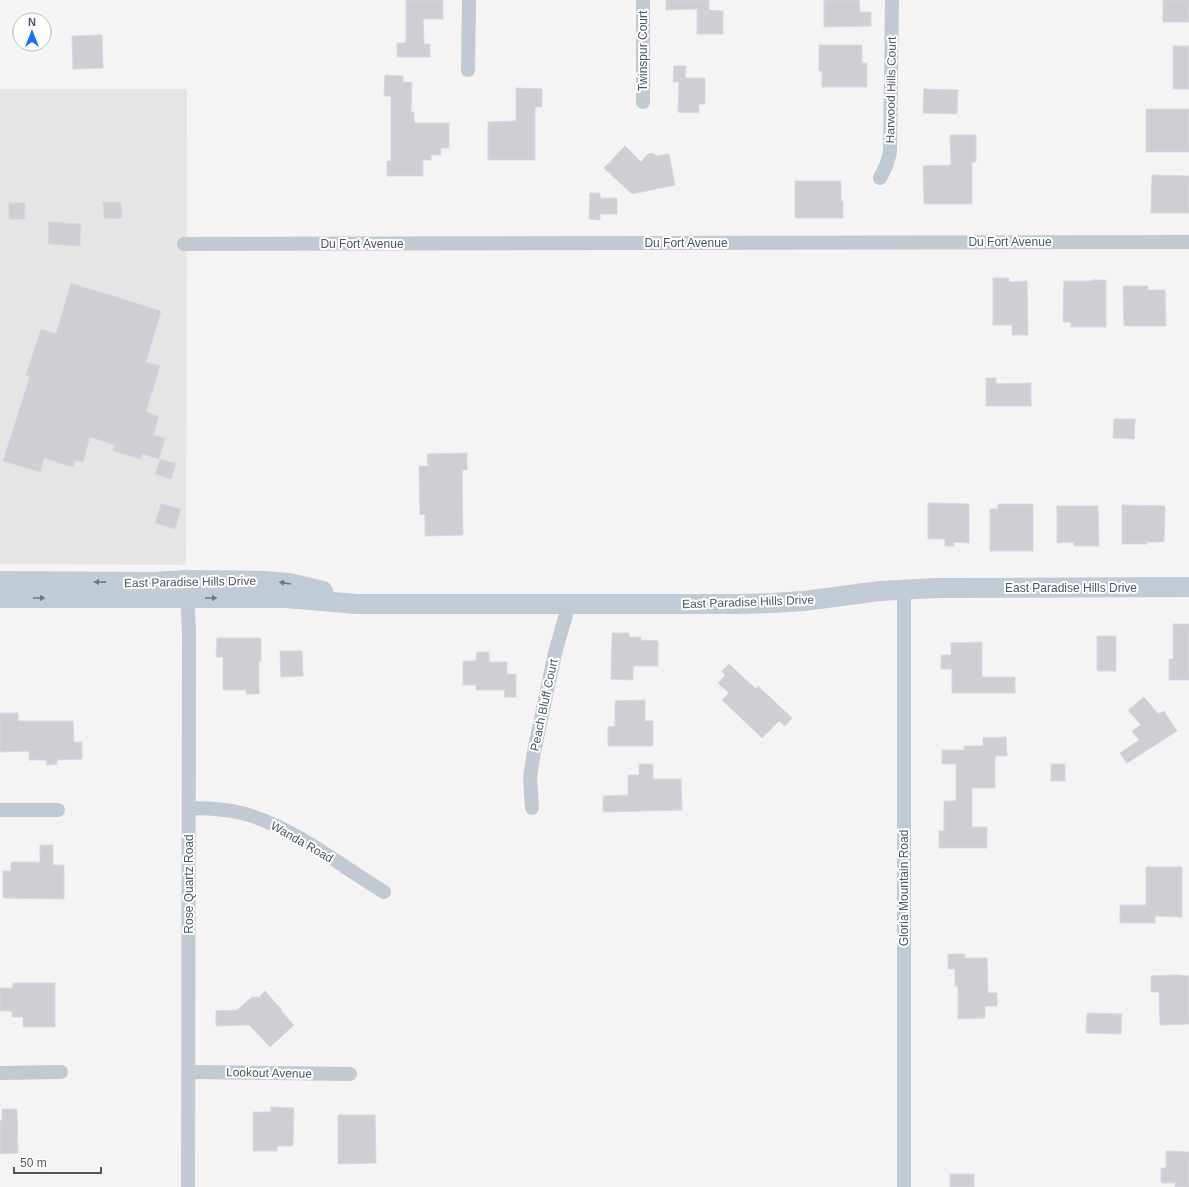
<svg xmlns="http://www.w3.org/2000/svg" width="1189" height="1187" font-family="Arial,sans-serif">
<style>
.education{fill:#e6e4e5}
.building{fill:#cdcfd5;stroke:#d7d9de}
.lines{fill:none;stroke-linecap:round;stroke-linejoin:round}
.minor{stroke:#c1cad2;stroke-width:14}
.secondary{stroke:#c1cbd6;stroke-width:20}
.oneway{fill:#6e7984}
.labels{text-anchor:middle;stroke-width:4;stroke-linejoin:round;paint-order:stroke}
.street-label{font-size:12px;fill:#4a5661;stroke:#fff}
</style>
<rect width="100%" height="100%" fill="#f5f3f3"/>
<!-- education -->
<path class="education" d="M 0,89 L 187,89 L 186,565 L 0,564 Z"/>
<!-- building -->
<g class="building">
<path d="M 406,0 L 443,0 L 443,19 L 423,19 L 424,44 L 430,44 L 430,57 L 397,57 L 397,43 L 406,43 Z"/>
<path d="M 666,0 L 709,0 L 709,10 L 723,11 L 723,34 L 697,34 L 697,9 L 666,10 Z"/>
<path d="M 824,0 L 859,0 L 860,12 L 871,12 L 871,26 L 824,27 Z"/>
<rect x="1163" y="0" width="26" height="22"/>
<path d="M 102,35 L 103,68 L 73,69 L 72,36 Z"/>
<path d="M 819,45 L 862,45 L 862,63 L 867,63 L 867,87 L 822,87 L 822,71 L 819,71 Z"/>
<rect x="1173" y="46" width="16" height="43"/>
<path d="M 674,66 L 686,66 L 685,78 L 705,78 L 705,104 L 699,104 L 699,113 L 678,112 L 679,82 L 673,82 Z"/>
<path d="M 385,75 L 403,76 L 403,82 L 412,82 L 411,112 L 414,112 L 414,123 L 449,123 L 449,148 L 441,148 L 441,155 L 431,155 L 431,160 L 423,160 L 423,176 L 387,176 L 387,161 L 391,161 L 391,96 L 384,96 Z"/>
<path d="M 516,88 L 542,89 L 542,107 L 535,107 L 535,160 L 488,160 L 488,122 L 516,121 Z"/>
<path d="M 924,89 L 958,90 L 957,114 L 923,113 Z"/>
<rect x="1146" y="109" width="43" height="43"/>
<path d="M 950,135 L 976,135 L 976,162 L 972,162 L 972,204 L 924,204 L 923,166 L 951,165 Z"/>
<path d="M 625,146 L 641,162 L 648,154 L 653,153 L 656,156 L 669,154 L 675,185 L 632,194 L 604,168 Z"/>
<path d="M 1152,175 L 1189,176 L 1189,213 L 1151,213 Z"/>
<path d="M 795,181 L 841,181 L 841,201 L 843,201 L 843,218 L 795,218 Z"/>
<path d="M 590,193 L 600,193 L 600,198 L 617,198 L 617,214 L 600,214 L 600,220 L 589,219 Z"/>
<path d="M 103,202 L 121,202 L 122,218 L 104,219 Z"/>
<rect x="9" y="203" width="16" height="16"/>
<path d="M 49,222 L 81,224 L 80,246 L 48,244 Z"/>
<path d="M 993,278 L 1009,278 L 1009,282 L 1027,281 L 1028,335 L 1012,335 L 1012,325 L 993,325 Z"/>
<path d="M 1092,280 L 1106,280 L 1106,327 L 1071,327 L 1071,322 L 1063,322 L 1064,281 L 1092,281 Z"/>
<path d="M 71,283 L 161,311 L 146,362 L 160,366 L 146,412 L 159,416 L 153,435 L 165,438 L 159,459 L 142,454 L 141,459 L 123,454 L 113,451 L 115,445 L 90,437 L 83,462 L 76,460 L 73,467 L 44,458 L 40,472 L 3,461 L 30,376 L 26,375 L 41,329 L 56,334 Z"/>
<path d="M 1123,286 L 1148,286 L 1148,290 L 1165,290 L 1166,326 L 1124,326 Z"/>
<path d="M 986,378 L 996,378 L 996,384 L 1031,383 L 1031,406 L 986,406 Z"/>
<path d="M 1114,419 L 1135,419 L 1134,439 L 1113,438 Z"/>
<path d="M 467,453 L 467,470 L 462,470 L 463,535 L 425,536 L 425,514 L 420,515 L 419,466 L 428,466 L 427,454 Z"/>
<path d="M 160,459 L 176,464 L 171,479 L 155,474 Z"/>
<path d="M 928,503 L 969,504 L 969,543 L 954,542 L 954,546 L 945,546 L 945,539 L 928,539 Z"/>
<path d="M 161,504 L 181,509 L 175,529 L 155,523 Z"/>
<path d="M 998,504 L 1033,504 L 1033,551 L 990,551 L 990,509 L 998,509 Z"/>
<path d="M 1122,505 L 1165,506 L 1164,542 L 1147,542 L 1147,544 L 1122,544 Z"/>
<path d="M 1057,506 L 1098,506 L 1099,546 L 1074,546 L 1074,542 L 1057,543 Z"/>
<path d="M 1173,624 L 1189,624 L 1189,680 L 1169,680 L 1169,659 L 1173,659 Z"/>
<path d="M 612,633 L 629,633 L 629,637 L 641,637 L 641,640 L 658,641 L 658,666 L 633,666 L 633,680 L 611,679 Z"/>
<rect x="1097" y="636" width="19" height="35"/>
<path d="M 217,638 L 261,638 L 261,661 L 259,661 L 259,694 L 246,694 L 246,690 L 223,690 L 223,657 L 216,657 Z"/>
<path d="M 982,642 L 982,677 L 1015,677 L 1015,693 L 952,693 L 952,669 L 941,669 L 941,655 L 951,655 L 951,643 Z"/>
<path d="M 280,651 L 302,651 L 303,676 L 281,677 Z"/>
<path d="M 477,652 L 489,652 L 489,662 L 507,662 L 507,674 L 516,674 L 516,697 L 504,697 L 505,690 L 476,690 L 476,685 L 463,685 L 463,661 L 476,661 Z"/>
<path d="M 729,664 L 756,689 L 758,686 L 792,718 L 785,726 L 779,721 L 762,738 L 722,700 L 729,693 L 718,683 L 725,675 L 722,671 Z"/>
<path d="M 1144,697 L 1158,714 L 1164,711 L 1177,731 L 1127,763 L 1120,753 L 1139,740 L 1132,731 L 1141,725 L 1128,710 Z"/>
<path d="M 645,700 L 645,721 L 653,721 L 653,746 L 608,746 L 608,727 L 615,726 L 615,701 Z"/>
<path d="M 0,713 L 18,713 L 18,721 L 73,721 L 74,742 L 82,742 L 82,759 L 57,760 L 57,764 L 47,765 L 46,760 L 29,760 L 29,751 L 0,752 Z"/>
<path d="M 1006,737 L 1007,756 L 995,756 L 995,788 L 972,788 L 972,827 L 987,827 L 987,848 L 939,848 L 939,831 L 944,831 L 944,801 L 956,801 L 956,764 L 942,764 L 942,750 L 964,750 L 964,746 L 983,746 L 983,738 Z"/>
<path d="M 639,764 L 653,764 L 653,779 L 681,779 L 682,810 L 603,812 L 603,796 L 628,795 L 628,775 L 639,775 Z"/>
<rect x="1051" y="764" width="14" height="17"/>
<path d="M 40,845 L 53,845 L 53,865 L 64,865 L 64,899 L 3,898 L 3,871 L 11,871 L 11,862 L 40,862 Z"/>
<path d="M 1146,867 L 1182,867 L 1182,917 L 1155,916 L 1155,923 L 1120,923 L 1120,905 L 1146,905 Z"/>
<path d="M 948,954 L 965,954 L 965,958 L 987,958 L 988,993 L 997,993 L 997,1006 L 985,1006 L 985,1018 L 958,1019 L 958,986 L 955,986 L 955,969 L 948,969 Z"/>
<path d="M 1176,975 L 1189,976 L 1189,1024 L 1160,1025 L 1159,992 L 1151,992 L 1151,976 Z"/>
<path d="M 13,983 L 55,983 L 55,1027 L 23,1027 L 23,1017 L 12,1017 L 12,1011 L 0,1011 L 0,988 L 13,988 Z"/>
<path d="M 265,991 L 281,1009 L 281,1011 L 294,1025 L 270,1047 L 249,1025 L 216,1026 L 216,1011 L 237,1010 L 252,997 L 259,997 Z"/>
<path d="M 1087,1013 L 1122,1014 L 1121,1034 L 1086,1033 Z"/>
<path d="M 271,1107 L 294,1108 L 293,1146 L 277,1146 L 277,1151 L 253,1151 L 253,1112 L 271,1112 Z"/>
<path d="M 2,1109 L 17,1109 L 18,1153 L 0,1154 L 0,1120 L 2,1120 Z"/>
<path d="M 338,1115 L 375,1115 L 376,1163 L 338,1164 Z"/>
<path d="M 1166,1151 L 1189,1152 L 1189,1187 L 1175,1187 L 1175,1183 L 1161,1183 L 1161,1168 L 1166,1168 Z"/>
<rect x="950" y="1174" width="24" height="13"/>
</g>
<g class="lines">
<!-- minor -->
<g class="minor">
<path d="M 643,0 L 643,102"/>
<path d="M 468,70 L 469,0"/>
<path d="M 880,178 L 886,166 L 890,153 L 892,0"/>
<path d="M 184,244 L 1189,242"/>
<path d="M 187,589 L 189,633 L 188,1187"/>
<path d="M 189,808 C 210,808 232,809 252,816 C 300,832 341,866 384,892"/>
<path d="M 532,808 L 530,777 L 534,752 L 555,653 L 569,604"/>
<path d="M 0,810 L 58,810"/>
<path d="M 189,1072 L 350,1074"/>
<path d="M 0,1073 L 61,1072"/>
<path d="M 904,1187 L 904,589"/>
</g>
<!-- secondary -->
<g class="secondary">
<path d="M 0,581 L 153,582 L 186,580 L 266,581 L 289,583 L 323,591"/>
<path d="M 0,598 L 286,598 L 357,604 L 741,604 L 772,603 L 804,601 L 880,591 L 936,588 L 1189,587"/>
</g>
</g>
<!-- one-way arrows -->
<defs><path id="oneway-solid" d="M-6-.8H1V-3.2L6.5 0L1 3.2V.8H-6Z"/></defs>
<g class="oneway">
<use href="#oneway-solid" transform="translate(100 582) rotate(-179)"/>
<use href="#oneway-solid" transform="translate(285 583) rotate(-171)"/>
<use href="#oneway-solid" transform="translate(39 598)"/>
<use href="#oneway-solid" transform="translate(211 598)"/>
</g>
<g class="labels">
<!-- street labels -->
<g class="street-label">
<text transform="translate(643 51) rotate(-90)" y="4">Twinspur Court</text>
<text transform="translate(891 90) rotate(-89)" y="4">Harwood Hills Court</text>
<text x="1010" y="246">Du Fort Avenue</text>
<text x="686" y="247">Du Fort Avenue</text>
<text x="362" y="248">Du Fort Avenue</text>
<text transform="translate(190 582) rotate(-1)" y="4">East Paradise Hills Drive</text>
<text x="1071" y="592">East Paradise Hills Drive</text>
<text transform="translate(748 602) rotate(-2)" y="4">East Paradise Hills Drive</text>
<text transform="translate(544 705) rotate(-78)" y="4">Peach Bluff Court</text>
<text transform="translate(302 842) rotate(30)" y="4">Wanda Road</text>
<text transform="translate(189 884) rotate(-90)" y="4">Rose Quartz Road</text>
<text transform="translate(904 888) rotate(-90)" y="4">Gloria Mountain Road</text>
<text transform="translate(269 1073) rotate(1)" y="4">Lookout Avenue</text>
</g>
</g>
<!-- north arrow -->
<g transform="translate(32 32)"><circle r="19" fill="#ffffff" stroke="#b7bbc0"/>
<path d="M0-3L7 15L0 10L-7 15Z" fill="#1a73e8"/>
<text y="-6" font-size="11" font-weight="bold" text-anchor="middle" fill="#4a5661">N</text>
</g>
<!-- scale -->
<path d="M14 1167v6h87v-6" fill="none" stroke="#4a5661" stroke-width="2"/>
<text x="20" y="1167" font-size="12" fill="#4a5661" stroke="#ffffff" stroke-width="3" paint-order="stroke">50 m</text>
</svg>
